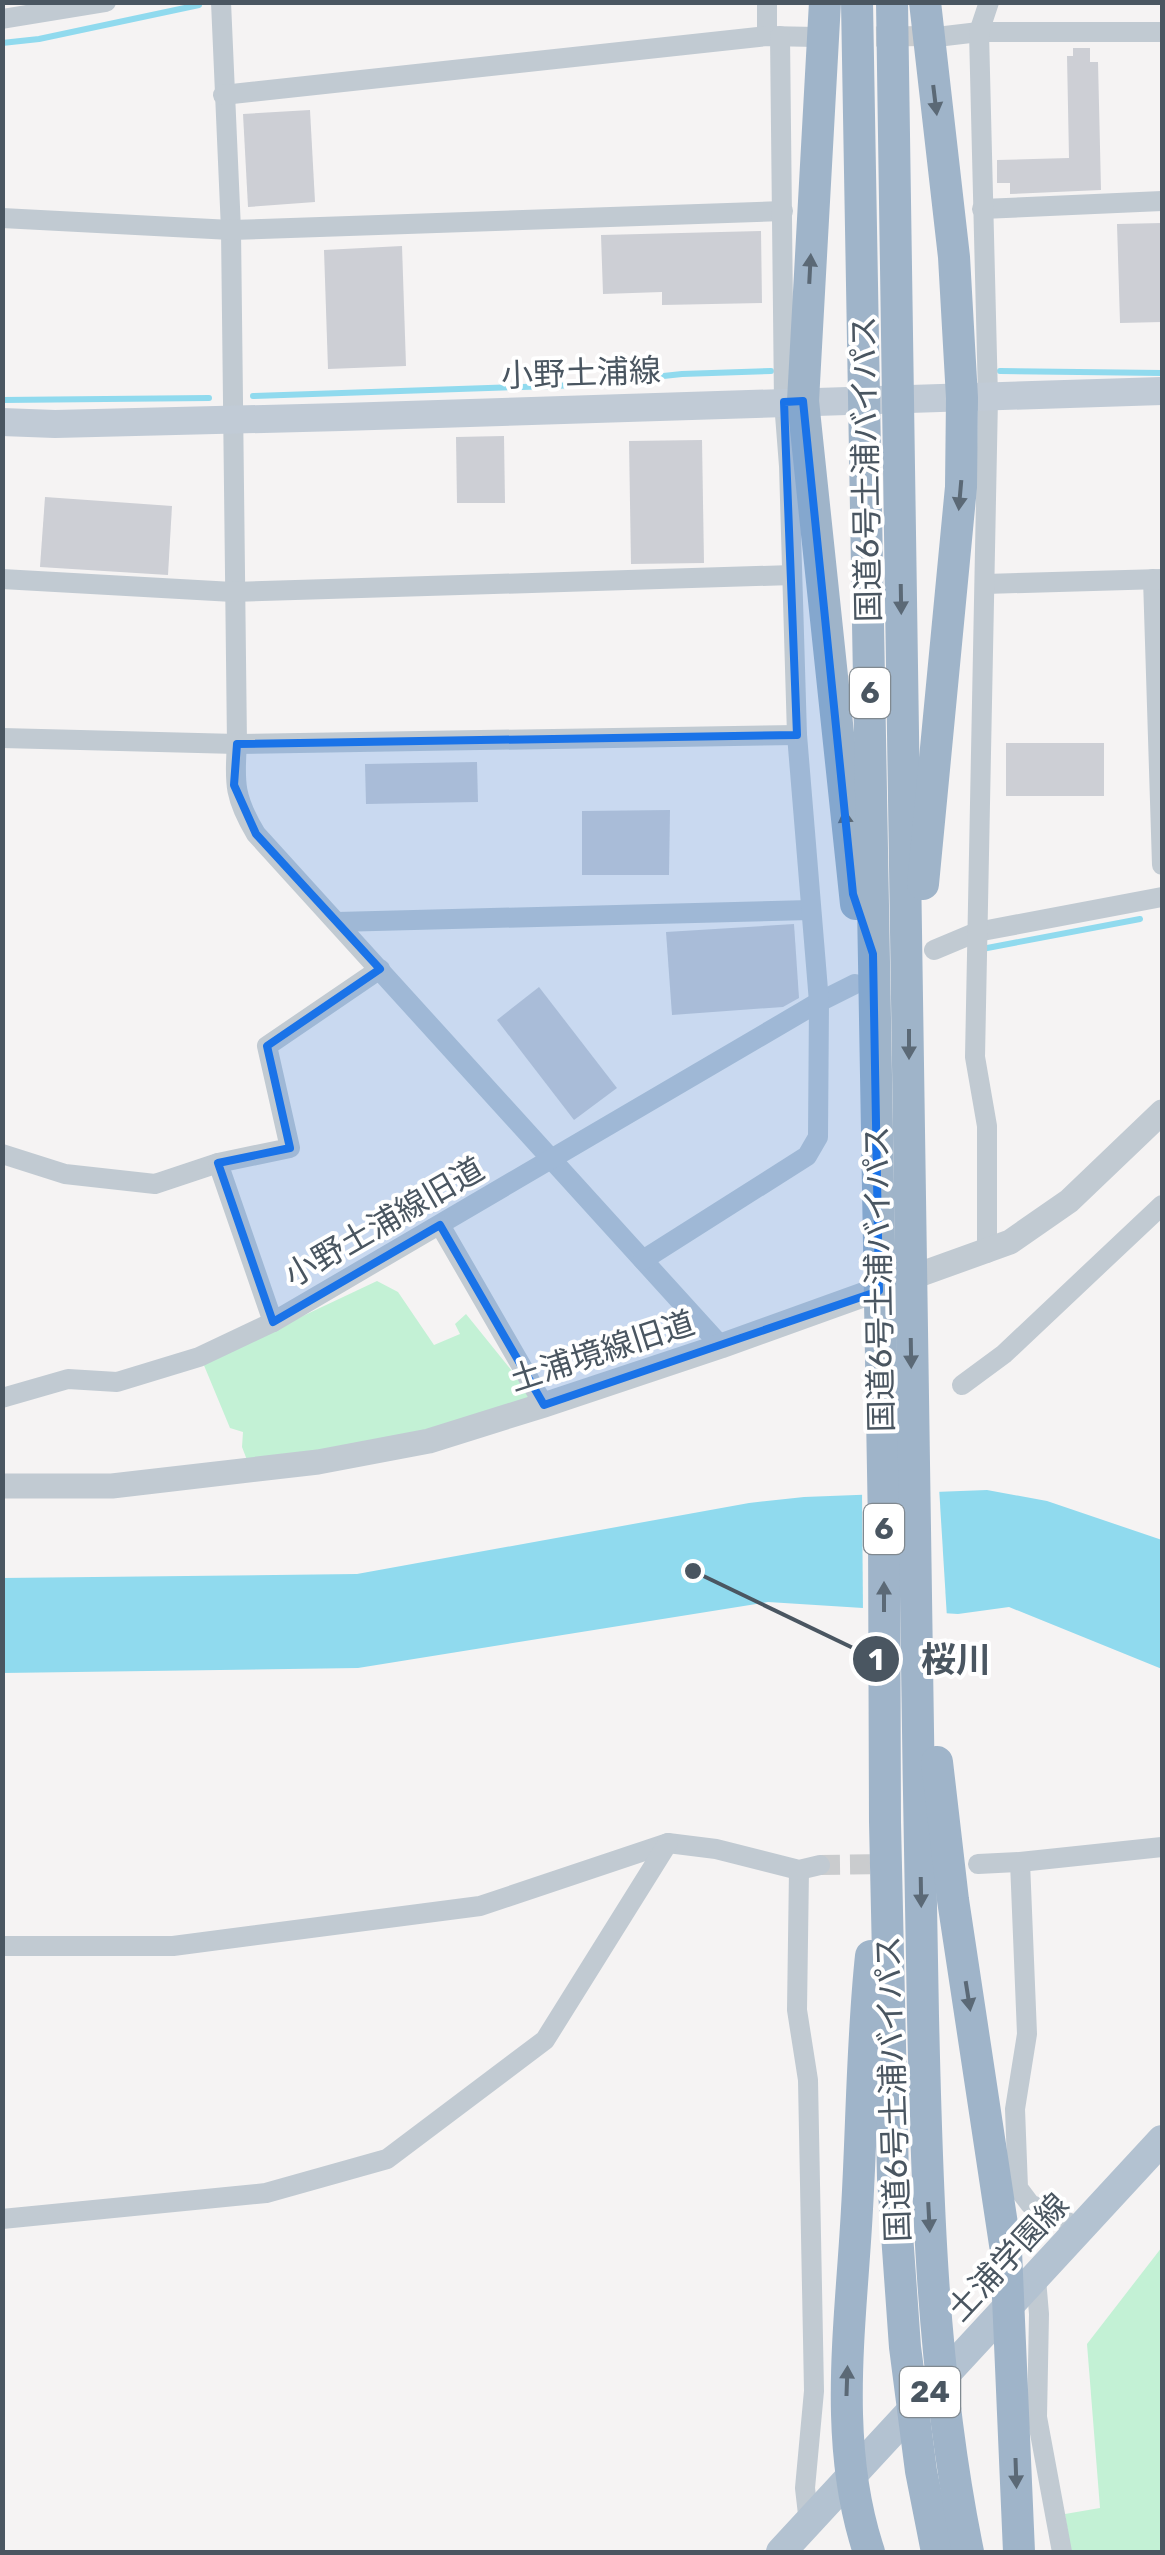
<svg xmlns="http://www.w3.org/2000/svg" width="1165" height="2555" font-family="Rubik,'Noto Sans JP',sans-serif">
<style>
.green{fill:#c3f1d5}
.water{fill:#90daee}
.pier{fill:#f5f3f3}
.lines{fill:none;stroke-linecap:round;stroke-linejoin:round}
.stream{stroke:#90daee;stroke-width:6}
.building{fill:#cdcfd5}
.minor-tunnel{stroke:#caccce;stroke-width:20;stroke-dasharray:20 10;stroke-linecap:butt}
.minor{stroke:#c1cad2;stroke-width:20}
.tertiary{stroke:#c1cad2;stroke-width:25}
.secondary{stroke:#c1cbd6;stroke-width:28}
.primary{stroke:#b3c2d1;stroke-width:30}
.trunk{stroke:#9fb4c9;stroke-width:32}
.oneway{fill:#5b6976}
.marked{fill:#1a73e8;fill-opacity:0.2;stroke:#1a73e8;stroke-width:8;stroke-linejoin:round}
.labels{text-anchor:middle;stroke-width:8;stroke-linejoin:round;paint-order:stroke}
.shield{fill:#fff;stroke:#808990;stroke-width:2.5}
.shield-label{font-size:30px;font-weight:bold;fill:#4a5661}
.street-label{font-size:32px;fill:#4a5661;stroke:#fff}
.leader{fill:none;stroke:#4a5661;stroke-width:4}
.callout-dot{fill:#4a5661;stroke:#fff;stroke-width:4}
.mark-label{font-size:30px;text-anchor:middle;font-weight:bold;fill:#fff}
.callout-label{font-size:35px;text-anchor:middle;font-weight:bold;fill:#4a5661;stroke:#fff;stroke-width:8;stroke-linejoin:round;paint-order:stroke}
</style>
<rect width="100%" height="100%" fill="#f5f3f3"/>
<!-- green -->
<g class="green">
<path d="M 377,1281 L 398,1292 L 434,1345 L 460,1334 L 455,1324 L 466,1314 L 537,1402 L 427,1435 L 247,1460 L 242,1447 L 243,1432 L 230,1428 L 203,1363 Z"/>
<path d="M 1162,2247 L 1162,2552 L 1071,2552 L 1065,2514 L 1100,2508 L 1087,2344 Z"/>
</g>
<!-- water -->
<path class="water" d="M 987,1490 L 1047,1501 L 1162,1540 L 1162,1669 L 1009,1607 L 958,1614 L 768,1602 L 358,1668 L 3,1673 L 2,1578 L 357,1574 L 749,1503 L 804,1497 Z"/>
<!-- pier -->
<path class="pier" d="M 939,1487 L 947,1618 L 863,1613 L 862,1490 Z"/>
<g class="lines">
<!-- stream -->
<g class="stream">
<path d="M 2,43 L 39,39 L 199,5"/>
<path d="M 1000,371 L 1162,373"/>
<path d="M 253,396 L 579,385 L 682,374 L 771,371"/>
<path d="M 2,400 L 209,398"/>
<path d="M 982,949 L 1140,919"/>
</g>
</g>
<!-- building -->
<g class="building">
<path d="M 1073,48 L 1090,48 L 1090,62 L 1098,62 L 1101,190 L 1010,194 L 1010,183 L 997,183 L 997,160 L 1069,158 L 1067,56 L 1073,56 Z"/>
<path d="M 310,110 L 315,202 L 248,207 L 243,114 Z"/>
<path d="M 1162,223 L 1162,322 L 1120,323 L 1117,224 Z"/>
<path d="M 761,231 L 762,303 L 662,305 L 662,292 L 603,294 L 601,235 Z"/>
<path d="M 402,246 L 406,366 L 328,369 L 324,250 Z"/>
<path d="M 504,436 L 505,503 L 457,503 L 456,437 Z"/>
<path d="M 702,440 L 704,563 L 631,564 L 629,441 Z"/>
<path d="M 45,497 L 172,506 L 168,575 L 40,567 Z"/>
<rect x="1006" y="743" width="98" height="53"/>
<path d="M 477,762 L 478,802 L 366,804 L 365,764 Z"/>
<path d="M 670,810 L 669,875 L 582,875 L 582,811 Z"/>
<path d="M 794,924 L 799,998 L 783,1007 L 672,1015 L 666,932 Z"/>
<path d="M 539,987 L 617,1088 L 574,1120 L 497,1020 Z"/>
</g>
<g class="lines">
<!-- minor-tunnel -->
<g class="minor-tunnel">
<path d="M 816,37 L 939,36"/>
<path d="M 820,1865 L 898,1864"/>
</g>
<!-- minor -->
<g class="minor">
<path d="M 221,2 L 231,230 L 237,744 C 234,784 235,799 256,834 L 721,1346"/>
<path d="M 2,19 L 106,2"/>
<path d="M 767,36 L 767,2"/>
<path d="M 945,36 L 979,32 L 1162,32"/>
<path d="M 223,95 L 767,36 L 816,37"/>
<path d="M 982,209 L 1162,201"/>
<path d="M 2,218 L 231,230 L 783,211"/>
<path d="M 2,579 L 233,592 L 792,575"/>
<path d="M 1153,579 L 1162,865"/>
<path d="M 985,584 L 1162,579"/>
<path d="M 2,738 L 237,744 L 797,735"/>
<path d="M 337,922 L 810,910"/>
<path d="M 934,950 L 977,932 L 1162,897"/>
<path d="M 2,1154 L 65,1174 L 155,1184 L 218,1163 L 273,1322 L 819,1002 L 855,984"/>
<path d="M 218,1163 L 290,1148 L 267,1046 L 380,969"/>
<path d="M 440,1225 L 544,1405"/>
<path d="M 987,1253 L 987,1126 L 975,1057 L 988,398 L 979,32 L 989,2"/>
<path d="M 643,1260 L 807,1156 L 818,1137 L 819,1002 L 797,735 L 789,466 L 784,402 L 780,36"/>
<path d="M 962,1385 L 1004,1354 L 1162,1205"/>
<path d="M 2,1398 L 68,1379 L 117,1382 L 199,1357 L 273,1322"/>
<path d="M 1020,1862 L 1027,2034 L 1015,2109 L 1018,2188 L 1030,2204 L 1082,2229"/>
<path d="M 978,1864 L 1020,1862 L 1162,1847"/>
<path d="M 799,1870 L 797,2010 L 808,2080 L 814,2391 L 805,2488 L 809,2523"/>
<path d="M 2,1946 L 173,1946 L 480,1906 L 668,1843 L 716,1849 L 799,1870 L 820,1865"/>
<path d="M 2,2219 L 266,2193 L 387,2159 L 545,2040 L 668,1843"/>
<path d="M 1036,2279 L 1039,2314 L 1037,2417 L 1062,2552"/>
</g>
<!-- tertiary -->
<path class="tertiary" d="M 2,1486 L 112,1486 L 318,1462 L 429,1441 L 544,1405 L 721,1346 L 1010,1242 L 1069,1201 L 1162,1112"/>
<!-- secondary -->
<path class="secondary" d="M 2,422 L 55,424 L 342,417 L 1162,391"/>
<!-- primary -->
<path class="primary" d="M 781,2552 L 1162,2140"/>
<!-- trunk -->
<g class="trunk">
<path d="M 825,2 L 803,401 L 856,904"/>
<path d="M 857,2 L 884,1527 L 885,1822 L 893,2178 L 905,2347 L 921,2471 L 937,2552"/>
<path d="M 892,2 C 899,511 908,1020 915,1529 C 917,1691 920,1854 923,2016 C 927,2195 932,2376 968,2552"/>
<path d="M 923,884 L 961,487 L 962,398 L 954,257 L 925,2"/>
<path d="M 937,1762 L 953,1900 L 1006,2251 L 1019,2552"/>
<path d="M 869,2552 C 832,2441 851,2324 857,2209 C 862,2125 862,2040 871,1956"/>
</g>
</g>
<!-- one-way arrows -->
<defs><path id="oneway-solid" d="M-6-.8H1V-3.2L6.5 0L1 3.2V.8H-6Z" transform="scale(2.5)"/></defs>
<g class="oneway">
<use href="#oneway-solid" transform="translate(935 100) rotate(83)"/>
<use href="#oneway-solid" transform="translate(810 269) rotate(-87)"/>
<use href="#oneway-solid" transform="translate(960 495) rotate(95)"/>
<use href="#oneway-solid" transform="translate(901 599) rotate(89)"/>
<use href="#oneway-solid" transform="translate(846 825) rotate(-96)"/>
<use href="#oneway-solid" transform="translate(909 1044) rotate(90)"/>
<use href="#oneway-solid" transform="translate(911 1353) rotate(89)"/>
<use href="#oneway-solid" transform="translate(884 1597) rotate(-90)"/>
<use href="#oneway-solid" transform="translate(921 1892) rotate(89)"/>
<use href="#oneway-solid" transform="translate(968 1996) rotate(81)"/>
<use href="#oneway-solid" transform="translate(929 2217) rotate(87)"/>
<use href="#oneway-solid" transform="translate(847 2381) rotate(-88)"/>
<use href="#oneway-solid" transform="translate(1016 2473) rotate(88)"/>
</g>
<!-- marked area -->
<path class="marked" d="M 803,401 L 853,894 L 873,954 L 879,1291 L 544,1405 L 440,1225 L 273,1322 L 218,1163 L 290,1148 L 267,1046 L 380,969 L 256,834 L 234,785 L 237,744 L 797,735 L 784,402 Z"/>
<g class="labels">
<!-- shield labels -->
<g class="shield">
<rect x="850" y="668" width="40" height="50" rx="8"/>
<rect x="864" y="1504" width="40" height="50" rx="8"/>
<rect x="900" y="2367" width="60" height="50" rx="8"/>
</g>
<g class="shield-label">
<text x="870" y="703">6</text>
<text x="884" y="1539">6</text>
<text x="930" y="2402">24</text>
</g>
<!-- street labels -->
<g class="street-label">
<text transform="translate(581 373) rotate(-2)" y="11">小野土浦線</text>
<text transform="translate(866 469) rotate(-91)" y="11">国道6号土浦バイパス</text>
<text transform="translate(384 1222) rotate(-30)" y="11">小野土浦線旧道</text>
<text transform="translate(879 1279) rotate(-91)" y="11">国道6号土浦バイパス</text>
<text transform="translate(602 1351) rotate(-18)" y="11">土浦境線旧道</text>
<text transform="translate(893 2089) rotate(-92)" y="11">国道6号土浦バイパス</text>
<text transform="translate(1008 2257) rotate(-47)" y="11">土浦学園線</text>
</g>
</g>
<!-- callouts -->
<path class="leader" d="M693 1571L876 1659"/>
<g class="callout-dot">
<circle cx="693" cy="1571" r="10"/>
<circle cx="876" cy="1659" r="25"/>
</g>
<g class="mark-label">
<text x="876" y="1670">1</text>
</g>
<g class="callout-label">
<text x="956" y="1672">桜川</text>
</g>
<!-- border -->
<rect width="1165" height="2555" fill="none" stroke="#4a5661" stroke-width="10"/>
</svg>
